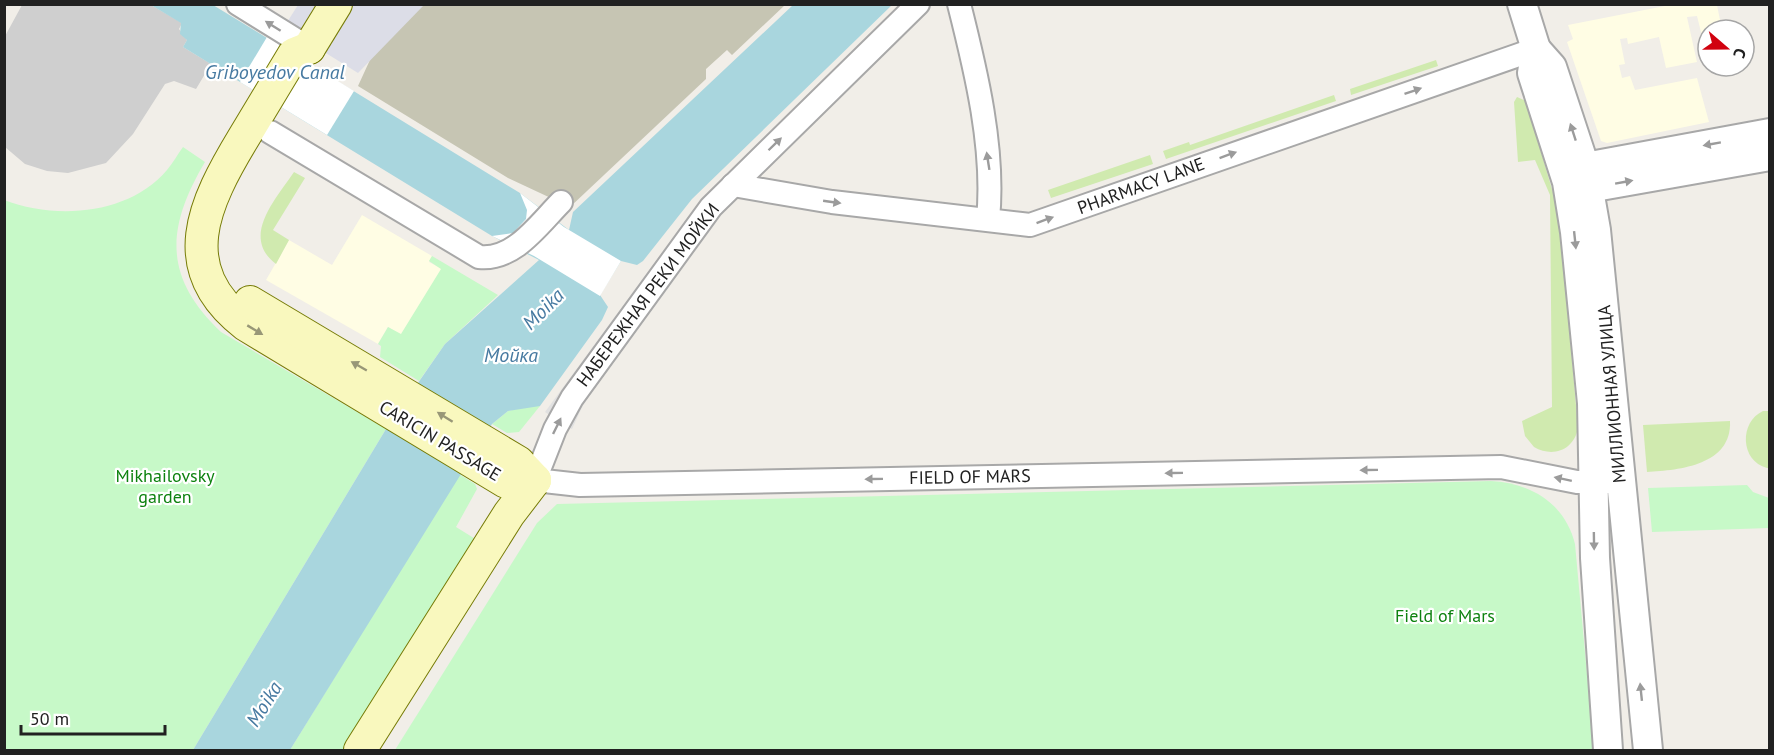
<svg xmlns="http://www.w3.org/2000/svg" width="1774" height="755" font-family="'PT Sans',sans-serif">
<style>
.education{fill:#fffde4}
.religious{fill:#cfcfcf}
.construction{fill:#c6c5b3}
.grass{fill:#d0eaaf}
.park{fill:#c7f9c8}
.parking{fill:#e1e1e1}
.plaza{fill:#dcdde7}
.water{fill:#a9d6de}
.pier{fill:#fff}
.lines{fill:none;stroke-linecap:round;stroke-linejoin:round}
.minor-casing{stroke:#a8a8a8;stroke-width:26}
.tertiary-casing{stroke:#a8a8a8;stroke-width:32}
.secondary-casing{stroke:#767b06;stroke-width:34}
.minor{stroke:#fff;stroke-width:22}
.tertiary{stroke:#fff;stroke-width:28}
.secondary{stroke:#f9f8be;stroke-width:32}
.oneway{fill:#9b9b9b}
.oneway2{fill:#989777}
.labels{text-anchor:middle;stroke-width:4.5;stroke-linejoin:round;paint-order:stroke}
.street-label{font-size:18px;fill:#212121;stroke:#fff}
.park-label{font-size:18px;fill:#0d820f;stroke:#fff}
.water-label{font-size:20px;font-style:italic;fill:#477aa1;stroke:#fff}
</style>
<rect width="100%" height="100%" fill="#f1eee8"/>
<!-- education -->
<g class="education">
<path d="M 1675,4 L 1717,5 L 1722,30 L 1708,30 L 1708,43 L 1704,44 L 1697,16 L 1687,17 L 1697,62 L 1666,68 L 1659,37 L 1628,44 L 1627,38 L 1620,39 L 1625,64 L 1619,65 L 1622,78 L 1630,76 L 1635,90 L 1697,78 L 1709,122 L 1607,143 L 1601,141 L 1567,42 L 1573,39 L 1568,25 Z"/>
<path d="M 362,215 L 432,256 L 429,262 L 442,269 L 401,335 L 388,327 L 378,344 L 266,280 L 289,240 L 332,265 Z"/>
</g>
<!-- religious -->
<path class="religious" d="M 22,5 L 151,5 L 182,23 L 179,29 L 187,40 L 183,47 L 211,64 L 196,89 L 174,81 L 165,84 L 133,134 L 106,163 L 68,173 L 47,171 L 25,164 L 5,147 L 4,38 Z"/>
<!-- construction -->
<path class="construction" d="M 413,5 L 785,5 L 732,55 L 727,50 L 706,69 L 706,79 L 570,207 L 508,178 L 358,86 L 380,38 Z"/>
<!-- grass -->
<g class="grass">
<path d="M 1436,60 L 1438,66 L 1351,95 L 1350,89 Z"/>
<path d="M 1334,95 L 1336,101 L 1166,159 L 1163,151 L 1189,142 L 1190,145 Z"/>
<path d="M 1517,97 L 1526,101 L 1559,213 L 1578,428 C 1574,450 1553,458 1534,447 L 1525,436 L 1522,421 L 1552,407 L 1550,195 L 1535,160 L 1518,162 L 1514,102 Z"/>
<path d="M 1150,155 L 1153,164 L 1051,198 L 1048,190 Z"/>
<path d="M 294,172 L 305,178 L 273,230 L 289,240 L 276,264 C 240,237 276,199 294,172 Z"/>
<path d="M 1763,411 L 1769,411 L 1770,468 L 1767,468 C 1740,461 1739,422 1763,411 Z"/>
<path d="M 1730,421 C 1732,465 1680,470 1647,472 L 1643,425 Z"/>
</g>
<!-- park -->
<g class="park">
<path d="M 183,147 L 205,162 C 166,228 163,277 221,332 L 386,429 L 193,750 L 5,750 L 4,200 C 56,220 129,215 167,170 C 173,163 177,155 183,147 Z"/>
<path d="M 432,256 L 498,295 L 445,344 L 419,381 L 380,357 L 381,346 L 378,344 L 388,327 L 401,334 L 441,269 L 429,261 Z"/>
<path d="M 529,406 L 540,406 L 519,432 L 507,433 L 492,424 L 508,411 Z"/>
<path d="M 459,474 L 475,484 L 477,489 L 456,527 L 477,540 L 345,750 L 290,750 Z"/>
<path d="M 1491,481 C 1532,483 1565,504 1575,544 L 1594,750 L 395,750 L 537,523 L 557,504 Z"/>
<path d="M 1747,485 L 1753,492 L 1769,498 L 1769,528 L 1652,532 L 1648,488 Z"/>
</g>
<!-- parking -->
<g class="parking">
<path d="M 694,209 L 701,213 L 551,416 L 545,412 Z"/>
<path d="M 710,217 L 717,221 L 583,405 L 572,429 L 565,426 Z"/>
</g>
<!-- plaza -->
<path class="plaza" d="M 298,5 L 424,5 L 358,73 L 284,27 Z"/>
<!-- water -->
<path class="water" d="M 151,5 L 213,5 L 520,193 L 569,230 L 573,212 L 793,5 L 892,5 L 692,199 L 643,261 L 637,265 L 621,261 L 600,295 L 608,307 L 602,320 L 540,406 L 508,411 L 492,424 L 290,750 L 193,750 L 386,429 L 445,344 L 539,260 L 492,236 L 183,47 L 187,40 L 180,34 L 181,23 Z"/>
<!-- pier -->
<g class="pier">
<path d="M 267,37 L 354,91 L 327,135 L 240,82 Z"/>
<path d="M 520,193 L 564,227 L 621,261 L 600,296 L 534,256 L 492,236 L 513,233 L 526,219 L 527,210 Z"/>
</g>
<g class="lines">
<!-- minor casing -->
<g class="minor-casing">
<g id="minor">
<path d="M 238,4 L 309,48"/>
<path d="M 918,4 L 711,207 L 572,398 L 555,429 L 535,480 L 580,485 L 1501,467 L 1577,482 L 1610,482"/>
<path d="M 959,4 C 976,71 995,150 988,219"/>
<path d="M 270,132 L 479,257 C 514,261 539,224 561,202"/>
<path d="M 733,185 L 832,202 L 1030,225 L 1536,49"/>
</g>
</g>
<!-- tertiary casing -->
<g class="tertiary-casing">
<g id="tertiary">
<path d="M 1522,4 L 1536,49 L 1532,73 L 1567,182 L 1575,232 L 1592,403 L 1595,558 L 1608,750"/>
<path d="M 1536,49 L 1552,67 L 1585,167 L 1596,230 L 1648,750"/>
<path d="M 1570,179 L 1585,167 L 1770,133"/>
<path d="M 1571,183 L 1589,188 L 1770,156"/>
</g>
</g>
<!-- secondary casing -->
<g class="secondary-casing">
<g id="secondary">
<path d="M 309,48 L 294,54 C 277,82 261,109 244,137 C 204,203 172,268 246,325 L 506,482 L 535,480"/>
<path d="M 309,48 L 336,4"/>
<path d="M 250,302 L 518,462 L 535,480"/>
<path d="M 360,750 L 509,514 L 535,480"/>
</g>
</g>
<!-- minor -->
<use href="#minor" class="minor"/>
<!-- tertiary -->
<use href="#tertiary" class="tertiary"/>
<!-- secondary -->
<use href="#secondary" class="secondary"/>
</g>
<!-- one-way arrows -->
<defs><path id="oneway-solid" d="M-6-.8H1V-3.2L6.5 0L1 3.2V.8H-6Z" transform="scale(1.5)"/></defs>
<g class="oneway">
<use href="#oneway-solid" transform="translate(273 26) rotate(-148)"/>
<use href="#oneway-solid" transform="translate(1413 91) rotate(-19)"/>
<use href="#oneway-solid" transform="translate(1573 132) rotate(-108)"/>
<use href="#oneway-solid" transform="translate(775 144) rotate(-44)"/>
<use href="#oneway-solid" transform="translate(1712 144) rotate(170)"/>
<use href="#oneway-solid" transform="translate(1228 155) rotate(-20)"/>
<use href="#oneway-solid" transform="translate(988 161) rotate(-99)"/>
<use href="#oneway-solid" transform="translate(1624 182) rotate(-10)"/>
<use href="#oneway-solid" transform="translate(832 202) rotate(8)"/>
<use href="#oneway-solid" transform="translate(1045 220) rotate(-20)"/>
<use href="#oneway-solid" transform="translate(1575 240) rotate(84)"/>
<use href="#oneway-solid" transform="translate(557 426) rotate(-64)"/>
<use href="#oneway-solid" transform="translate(1369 470) rotate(179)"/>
<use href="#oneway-solid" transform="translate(1174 473) rotate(179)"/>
<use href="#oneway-solid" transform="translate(874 479) rotate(179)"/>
<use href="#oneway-solid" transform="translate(1563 479) rotate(-168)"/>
<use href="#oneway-solid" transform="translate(1594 541) rotate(89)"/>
<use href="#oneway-solid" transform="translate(1641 692) rotate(-96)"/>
</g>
<g class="oneway2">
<use href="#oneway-solid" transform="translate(255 330) rotate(31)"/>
<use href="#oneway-solid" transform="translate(359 366) rotate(-150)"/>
<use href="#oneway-solid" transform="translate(445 417) rotate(-148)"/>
</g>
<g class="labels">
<!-- street labels -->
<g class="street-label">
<text transform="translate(1141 186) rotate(-20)" y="6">PHARMACY LANE</text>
<text transform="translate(648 295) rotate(-53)" y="6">НАБЕРЕЖНАЯ РЕКИ МОЙКИ</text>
<text transform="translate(1612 394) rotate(-95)" y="6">МИЛЛИОННАЯ УЛИЦА</text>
<text transform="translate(440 441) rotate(31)" y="6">CARICIN PASSAGE</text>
<text transform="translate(970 477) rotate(-1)" y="6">FIELD OF MARS</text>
</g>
<!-- park labels -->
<g class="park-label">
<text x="165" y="482">Mikhailovsky<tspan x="165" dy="21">garden</tspan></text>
<text x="1445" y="622">Field of Mars</text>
</g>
<!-- water labels -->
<g class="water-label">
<text x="275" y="79">Griboyedov Canal</text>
<text transform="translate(543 309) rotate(-45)" y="7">Moika</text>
<text x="511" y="362">Мойка</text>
<text transform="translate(264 704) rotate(-58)" y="7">Moika</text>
</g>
</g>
<!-- border -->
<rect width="1774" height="755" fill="none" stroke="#212121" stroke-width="12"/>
<!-- north arrow -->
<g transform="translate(1726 48) rotate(110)"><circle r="28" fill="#ffffff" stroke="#a6a6a6" stroke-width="1.5"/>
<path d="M0-4.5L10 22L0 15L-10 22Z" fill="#d1020f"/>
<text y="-9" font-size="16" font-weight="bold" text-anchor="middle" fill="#212121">С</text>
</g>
<!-- scale -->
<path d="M21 725v9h144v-9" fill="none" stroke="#212121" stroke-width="3"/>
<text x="30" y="725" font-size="18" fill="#212121" stroke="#ffffff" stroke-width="4.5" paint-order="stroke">50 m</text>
</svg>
